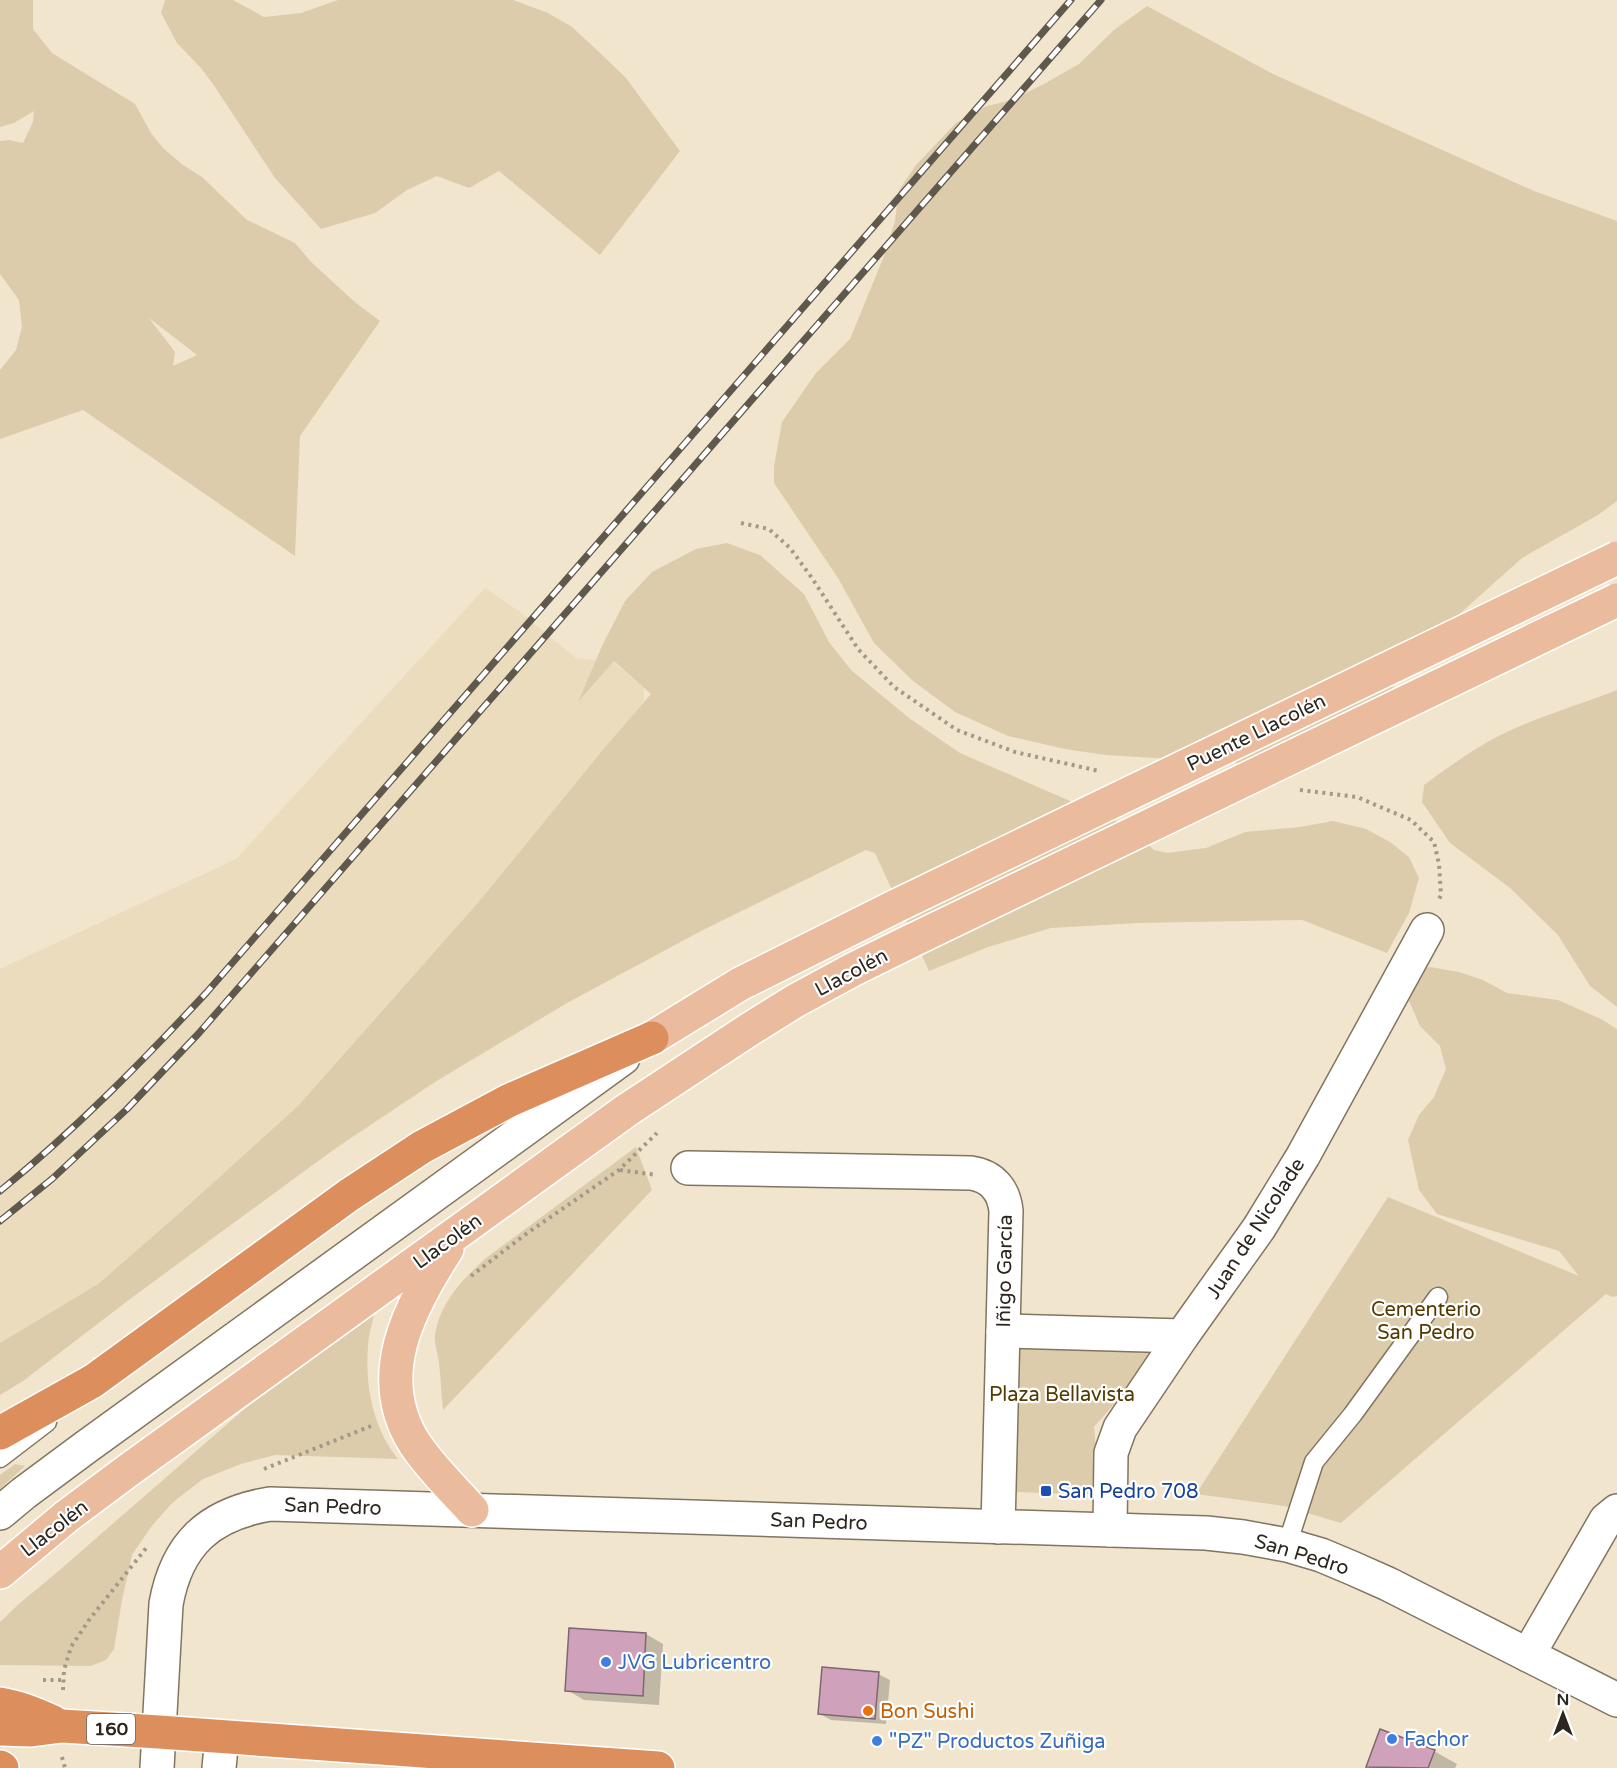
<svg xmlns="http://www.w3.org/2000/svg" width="1617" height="1768" font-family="'Varela Round',sans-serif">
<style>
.built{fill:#ecdcbe}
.green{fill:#ddccac;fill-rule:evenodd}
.shadow{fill:#0003}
.building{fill:#d0a1bb;stroke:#7d6773;stroke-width:1.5}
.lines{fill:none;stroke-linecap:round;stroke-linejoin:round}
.lane-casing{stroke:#817561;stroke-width:21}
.street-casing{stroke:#817561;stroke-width:36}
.secondary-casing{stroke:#817561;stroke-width:36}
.primary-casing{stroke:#fff;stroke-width:36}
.highway-casing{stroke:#fff;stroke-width:36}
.path{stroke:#a29988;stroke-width:4;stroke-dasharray:3 4.5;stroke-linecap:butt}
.lane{stroke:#fff;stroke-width:18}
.street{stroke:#fff;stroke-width:33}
.secondary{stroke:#fff;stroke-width:33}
.primary{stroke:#ebbb9e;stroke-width:33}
.highway{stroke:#dd8e5d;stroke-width:33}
.rail-casing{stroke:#5f584c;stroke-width:7}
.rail{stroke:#fff;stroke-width:4.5;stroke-dasharray:14;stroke-linecap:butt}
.primary-bridge-casing{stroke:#fff;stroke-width:36;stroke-linecap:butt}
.primary-bridge{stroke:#ebbb9e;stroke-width:33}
.transit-dot{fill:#1a4fb4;stroke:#fff;stroke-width:2}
.shop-dot{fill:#3f7fe0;stroke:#fff;stroke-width:2}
.food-dot{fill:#e8710a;stroke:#fff;stroke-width:2}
.labels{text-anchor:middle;stroke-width:4.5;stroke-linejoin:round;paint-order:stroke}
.shield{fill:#fff;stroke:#6b6762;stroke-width:1.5}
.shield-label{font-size:18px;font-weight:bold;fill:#2b261e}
.street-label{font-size:20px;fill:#2b261e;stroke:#fff}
.park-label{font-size:20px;fill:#523a00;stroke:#fff}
.transit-label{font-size:20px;fill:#164399;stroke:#fff;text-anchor:start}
.shop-label{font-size:20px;fill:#366cbe;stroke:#fff;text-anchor:start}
.food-label{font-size:20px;fill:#c56008;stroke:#fff;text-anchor:start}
</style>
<rect width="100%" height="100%" fill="#f1e5ce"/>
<!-- built -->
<path class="built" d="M 485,588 L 520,612 L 576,658 L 614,662 L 644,688 L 644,701 L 482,898 L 298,1106 L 183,1210 L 98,1284 L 0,1343 L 0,969 L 236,859 Z"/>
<!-- green -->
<g class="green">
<path d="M 0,0 L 33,0 L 33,29 L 52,53 L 135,104 L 151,133 L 163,148 L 183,165 L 202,177 L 247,220 L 295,243 L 311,262 L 356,303 L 380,321 L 300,436 L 295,556 L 83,410 L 0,439 L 0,370 L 16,350 L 22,327 L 19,300 L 0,274 L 0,141 L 9,140 L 23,143 L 33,122 L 34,111 L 14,123 L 0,127 ZM 149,318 L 197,355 L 173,366 L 175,352 Z"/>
<path d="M 165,0 L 233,0 L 264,17 L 301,13 L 338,0 L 513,0 L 548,13 L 572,27 L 598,51 L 626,78 L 680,151 L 600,255 L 499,171 L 469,188 L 437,176 L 407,190 L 375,213 L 321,229 L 275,178 L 215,87 L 201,68 L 177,43 L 161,13 Z"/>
<path d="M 1147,6 L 1273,74 L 1534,191 L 1617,221 L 1617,501 L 1598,515 L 1522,558 L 1436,635 L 1390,691 L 1318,736 L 1254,764 L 1105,755 L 1065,749 L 1008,736 L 955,712 L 913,681 L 874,643 L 838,578 L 774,483 L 774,466 L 782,422 L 816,373 L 850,339 L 884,256 L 895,221 L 899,190 L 916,165 L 956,123 L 984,107 L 1011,100 L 1042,85 L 1079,64 L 1114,30 Z"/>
<path d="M 727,543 L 760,555 L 804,594 L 829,642 L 851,670 L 909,718 L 960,753 L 1130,827 L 1154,850 L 1167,853 L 1206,848 L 1245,832 L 1300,827 L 1333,821 L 1366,829 L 1390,842 L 1409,857 L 1419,878 L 1409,913 L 1387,953 L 1302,920 L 1139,923 L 1051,928 L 988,947 L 929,971 L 875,853 L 866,850 L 701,931 L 567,1003 L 435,1082 L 336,1148 L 134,1296 L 23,1381 L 0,1395 L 0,1343 L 98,1284 L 183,1210 L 298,1106 L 482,898 L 606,746 L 651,694 L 614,661 L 578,702 L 602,646 L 625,601 L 652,572 L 696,549 Z"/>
<path d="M 1617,690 L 1617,1007 L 1590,986 L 1558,935 L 1510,888 L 1450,843 L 1422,802 L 1424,785 C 1454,763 1484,741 1518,727 C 1550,713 1584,703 1617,690 Z"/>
<path d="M 1430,967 L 1459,972 L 1483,980 L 1507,993 L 1558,1000 L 1601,1019 L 1617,1029 L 1617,1296 L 1612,1297 L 1606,1294 L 1341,1523 L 1284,1506 L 1196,1494 L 1388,1197 L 1579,1276 L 1559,1251 L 1437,1214 L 1419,1190 L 1408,1140 L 1419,1115 L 1434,1097 L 1446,1069 L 1440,1046 L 1420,1026 L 1406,994 L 1410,972 Z"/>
<path d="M 636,1147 L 652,1190 L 443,1410 C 441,1394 441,1378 439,1363 C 438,1354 434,1343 435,1335 C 440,1302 463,1279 486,1258 Z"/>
<path d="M 374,1315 C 372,1325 368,1336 368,1347 C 365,1387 373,1428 398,1459 L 275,1455 L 241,1464 L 203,1479 L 172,1503 L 151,1527 L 132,1555 L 122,1600 L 114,1649 L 106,1660 L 91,1666 L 0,1665 L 0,1622 L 20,1603 L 55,1574 L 248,1406 Z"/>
<path d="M 1014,1346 L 1160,1351 L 1094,1427 L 1100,1495 L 1017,1492 Z"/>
<path d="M 15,1464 L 25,1466 L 0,1489 L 0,1475 Z"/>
</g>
<!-- shadow -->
<g class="shadow">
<path d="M 571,1629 L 646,1634 L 663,1644 L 659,1705 L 584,1700 L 567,1690 Z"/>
<path d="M 878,1674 L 890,1680 L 886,1724 L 831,1720 L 820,1714 Z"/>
<path d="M 1434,1751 L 1457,1764 L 1455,1768 L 1370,1768 L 1368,1766 Z"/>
</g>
<!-- building -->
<g class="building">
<path d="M 569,1628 L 646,1633 L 643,1696 L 565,1691 Z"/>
<path d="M 822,1667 L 879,1672 L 875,1719 L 818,1714 Z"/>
<path d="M 1380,1729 L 1435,1750 L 1428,1768 L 1366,1767 Z"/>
</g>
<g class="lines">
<!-- lane casing -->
<g class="lane-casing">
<g id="lane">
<path d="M 0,1458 L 47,1422"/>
<path d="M 1287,1545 L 1314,1462 L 1353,1414 L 1438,1297"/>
</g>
</g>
<!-- street casing -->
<g class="street-casing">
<g id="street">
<path d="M 688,1168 L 971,1173 C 992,1176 1004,1190 1006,1211 L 998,1527"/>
<path d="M 1003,1331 L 1182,1336"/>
<path d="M 1110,1530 L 1111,1453 L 1120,1428 L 1182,1336 L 1259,1228 L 1303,1156 L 1427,930"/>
<path d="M 1528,1655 L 1606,1520 L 1617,1511"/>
</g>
</g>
<!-- secondary casing -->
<g class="secondary-casing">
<g id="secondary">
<path d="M 0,1513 L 24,1493 L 86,1447 L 623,1058"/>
<path d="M 157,1768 L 166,1604 C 177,1543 210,1514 270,1504 L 1206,1533 L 1243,1537 L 1287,1545 L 1321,1555 L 1352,1568 L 1388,1584 L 1617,1700"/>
<path d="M 219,1768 L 222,1737"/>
</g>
</g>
<!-- primary casing -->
<g class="primary-casing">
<g id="primary">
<path d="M 652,1038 L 740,984 L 896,906"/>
<path d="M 447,1249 C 409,1308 372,1377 415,1444 C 431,1468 453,1489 472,1510"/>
<path d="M 0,1572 L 67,1516 L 130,1469 L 627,1110 L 750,1029 L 795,1001 L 854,969 L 913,940"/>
</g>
</g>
<!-- highway casing -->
<g class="highway-casing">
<g id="highway">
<path d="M 0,1433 L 93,1381 L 349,1195 L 422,1147 L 508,1101 L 652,1038"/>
<path d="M 0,1704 C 19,1707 36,1714 53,1722"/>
<path d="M 0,1729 L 31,1730 L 62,1726 L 159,1732 L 658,1768"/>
<path d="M 0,1767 L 2,1768"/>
</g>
</g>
<!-- path -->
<g class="path">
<path d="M 741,523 L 769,529 L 790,548 L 812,578 L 858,649 L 894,687 L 957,730 L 1015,752 L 1099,771"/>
<path d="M 1300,790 L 1357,797 L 1411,820 L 1434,842 L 1439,864 L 1441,895 L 1439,899"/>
<path d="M 620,1170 L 657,1175"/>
<path d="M 471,1276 L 526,1234 L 619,1170 L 657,1133"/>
<path d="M 264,1469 L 371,1426"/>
<path d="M 43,1680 L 64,1680"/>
<path d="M 63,1690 L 64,1670 L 71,1647 L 89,1620 L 147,1547"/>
<path d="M 62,1757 L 65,1768"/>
</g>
<!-- lane -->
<use href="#lane" class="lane"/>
<!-- street -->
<use href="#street" class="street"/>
<!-- secondary -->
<use href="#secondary" class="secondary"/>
<!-- primary -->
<use href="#primary" class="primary"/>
<!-- highway -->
<use href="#highway" class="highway"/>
<!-- rail casing -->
<g class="rail-casing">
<g id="rail">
<path d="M 0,1191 C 75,1130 142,1062 207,992 L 1071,0"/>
<path d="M 0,1221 L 52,1179 L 127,1109 L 199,1033 L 1101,0"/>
</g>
</g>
<!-- rail -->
<use href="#rail" class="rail"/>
<!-- primary-bridge casing -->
<g class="primary-bridge-casing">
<g id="primary-bridge">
<path d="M 896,906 L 1617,558"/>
<path d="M 913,940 L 1617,600"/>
</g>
</g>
<!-- primary-bridge -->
<use href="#primary-bridge" class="primary-bridge"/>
</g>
<!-- markers -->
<rect class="transit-dot" x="1040" y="1485" width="12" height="12" rx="3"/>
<g class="shop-dot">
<circle cx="606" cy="1662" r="6"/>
<circle cx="1392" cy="1739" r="6"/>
<circle cx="877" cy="1741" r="6"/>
</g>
<circle class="food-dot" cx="868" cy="1711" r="6"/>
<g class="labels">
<!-- shield labels -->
<rect class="shield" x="87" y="1714" width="48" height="30" rx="4.5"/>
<g class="shield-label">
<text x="111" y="1735">160</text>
</g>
<!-- street labels -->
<g class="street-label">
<text transform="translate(1256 732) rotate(-26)" y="7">Puente Llacolén</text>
<text transform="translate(851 972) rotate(-28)" y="7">Llacolén</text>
<text transform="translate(1255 1228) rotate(-57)" y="7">Juan de Nicolade</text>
<text transform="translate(447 1241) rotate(-36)" y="7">Llacolén</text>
<text transform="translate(1004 1271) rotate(-89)" y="7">Iñigo García</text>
<text transform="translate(333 1506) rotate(2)" y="7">San Pedro</text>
<text transform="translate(819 1521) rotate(2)" y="7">San Pedro</text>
<text transform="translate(54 1528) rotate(-38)" y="7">Llacolén</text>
<text transform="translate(1302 1554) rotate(17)" y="7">San Pedro</text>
</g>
<!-- park labels -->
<g class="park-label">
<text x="1426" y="1316">Cementerio<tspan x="1426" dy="23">San Pedro</tspan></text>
<text x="1062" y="1401">Plaza Bellavista</text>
</g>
<!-- transit labels -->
<g class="transit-label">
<text x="1058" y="1498">San Pedro 708</text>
</g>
<!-- shop labels -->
<g class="shop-label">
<text x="618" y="1669">JVG Lubricentro</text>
<text x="1404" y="1746">Fachor</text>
<text x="889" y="1748">"PZ" Productos Zuñiga</text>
</g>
<!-- food labels -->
<g class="food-label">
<text x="880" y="1718">Bon Sushi</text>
</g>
</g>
<!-- north arrow -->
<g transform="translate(1563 1714)" stroke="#ffffff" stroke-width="4.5" paint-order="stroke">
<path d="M0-4.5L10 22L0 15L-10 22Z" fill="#2b261e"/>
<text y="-9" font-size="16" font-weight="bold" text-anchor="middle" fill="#2b261e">N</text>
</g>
</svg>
